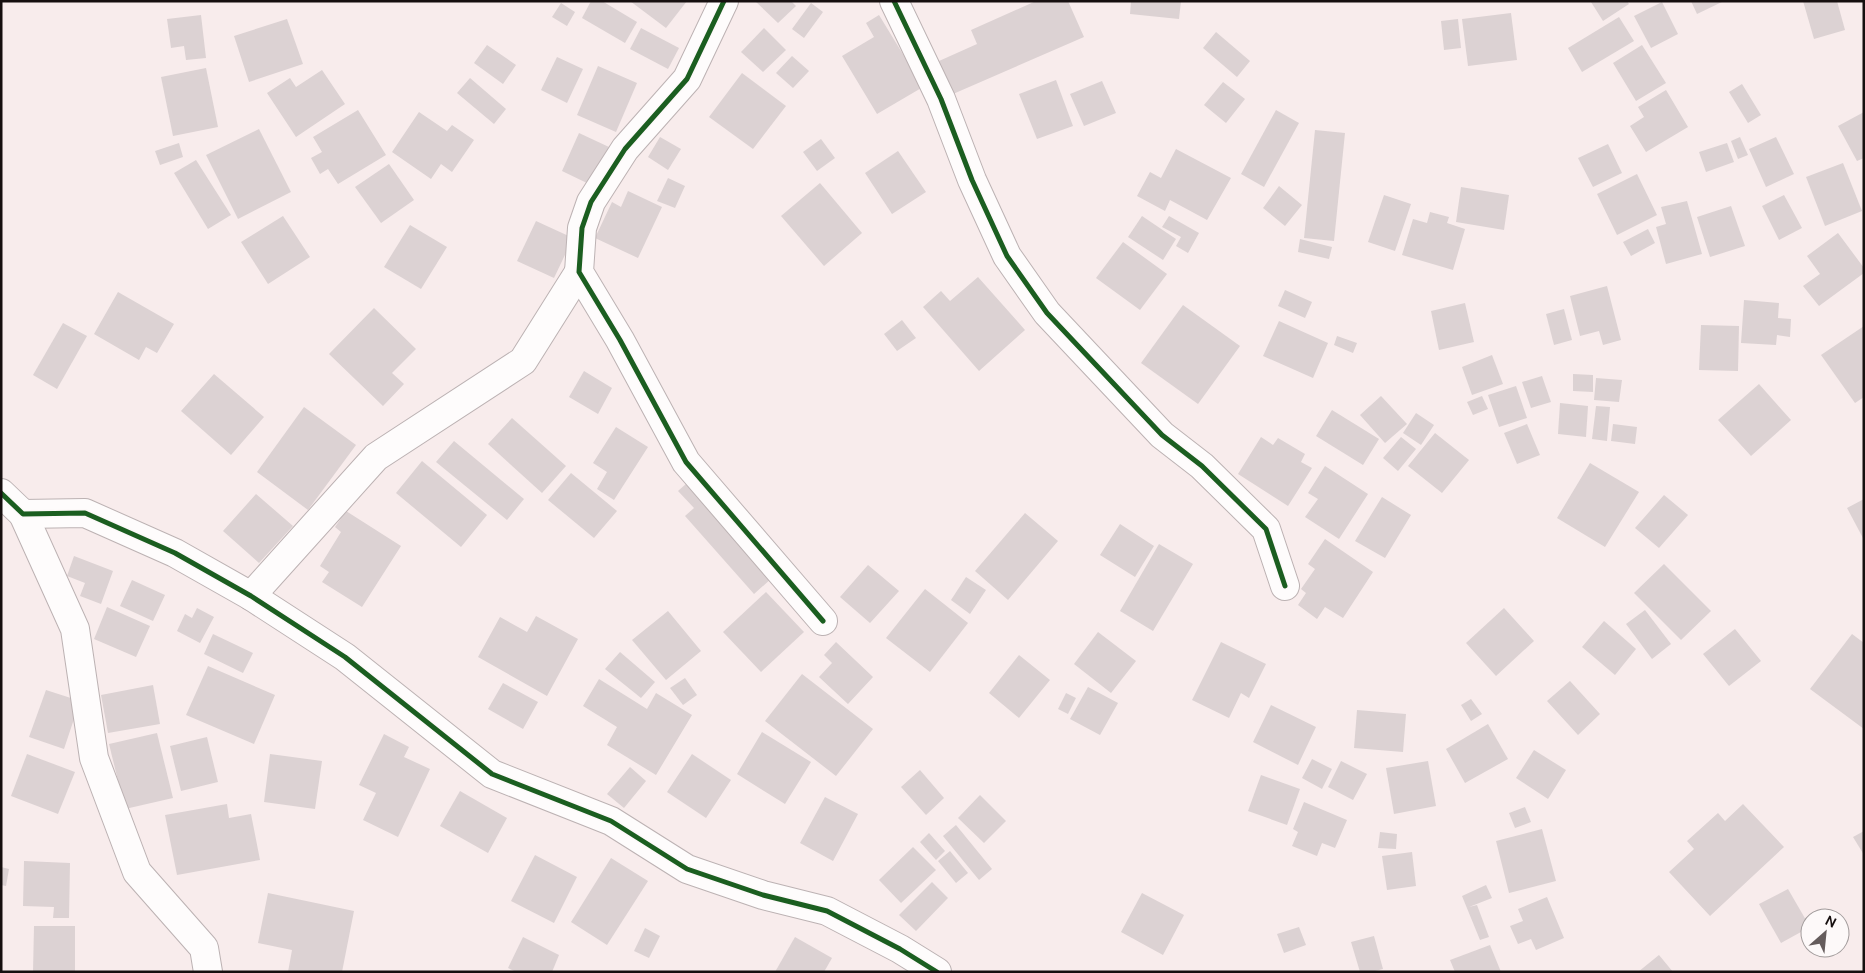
<svg xmlns="http://www.w3.org/2000/svg" width="1865" height="973" font-family="Ubuntu,sans-serif">
<style>
.building{fill:#dcd2d3}
.lines{fill:none;stroke-linecap:round;stroke-linejoin:round}
.street-casing{stroke:#bcb2b3;stroke-width:30}
.street{stroke:#fefcfc;stroke-width:28}
.cycleway-casing{stroke:#fdf9f9;stroke-width:8}
.cycleway{stroke:#1b5e20;stroke-width:5}
</style>
<rect width="100%" height="100%" fill="#f8ecec"/>
<!-- building -->
<g class="building">
<path d="M 591,1 L 602,1 L 637,22 L 625,43 L 582,18 Z"/>
<path d="M 630,1 L 687,1 L 666,28 Z"/>
<path d="M 755,1 L 791,1 L 796,6 L 778,23 Z"/>
<path d="M 1036,1 L 1068,1 L 1084,37 L 953,94 L 939,61 L 977,44 L 971,30 Z"/>
<path d="M 1131,1 L 1181,1 L 1179,19 L 1130,14 Z"/>
<path d="M 1627,1 L 1629,4 L 1603,21 L 1591,2 Z"/>
<path d="M 1691,1 L 1724,1 L 1697,14 Z"/>
<path d="M 1803,1 L 1837,1 L 1845,30 L 1814,39 Z"/>
<path d="M 1662,2 L 1678,34 L 1651,48 L 1634,16 Z"/>
<path d="M 561,3 L 575,12 L 567,26 L 552,17 Z"/>
<path d="M 811,3 L 823,12 L 804,38 L 792,29 Z"/>
<path d="M 1511,13 L 1517,60 L 1468,66 L 1462,19 Z"/>
<path d="M 201,15 L 206,58 L 186,60 L 184,46 L 171,48 L 167,19 Z"/>
<path d="M 879,15 L 923,87 L 877,114 L 842,56 L 874,37 L 866,23 Z"/>
<path d="M 1619,17 L 1634,41 L 1582,72 L 1568,48 Z"/>
<path d="M 287,19 L 303,64 L 249,82 L 234,36 Z"/>
<path d="M 1458,19 L 1461,48 L 1444,50 L 1441,21 Z"/>
<path d="M 641,28 L 679,48 L 668,69 L 630,49 Z"/>
<path d="M 764,28 L 786,50 L 763,72 L 741,52 Z"/>
<path d="M 1216,32 L 1250,61 L 1237,77 L 1203,48 Z"/>
<path d="M 487,45 L 516,65 L 503,84 L 474,63 Z"/>
<path d="M 1642,45 L 1666,83 L 1636,101 L 1613,63 Z"/>
<path d="M 792,56 L 809,71 L 793,88 L 776,73 Z"/>
<path d="M 557,57 L 583,69 L 567,103 L 541,90 Z"/>
<path d="M 598,66 L 637,83 L 616,132 L 577,115 Z"/>
<path d="M 206,68 L 218,127 L 173,136 L 161,77 Z"/>
<path d="M 322,70 L 345,104 L 296,137 L 267,93 L 290,78 L 296,87 Z"/>
<path d="M 742,73 L 786,106 L 753,149 L 709,117 Z"/>
<path d="M 470,78 L 506,109 L 494,124 L 457,93 Z"/>
<path d="M 1056,80 L 1073,126 L 1037,139 L 1019,94 Z"/>
<path d="M 1102,81 L 1116,113 L 1084,126 L 1070,94 Z"/>
<path d="M 1223,82 L 1245,99 L 1226,123 L 1204,105 Z"/>
<path d="M 1742,84 L 1761,115 L 1748,123 L 1729,92 Z"/>
<path d="M 1666,90 L 1688,127 L 1646,152 L 1630,126 L 1644,117 L 1638,107 Z"/>
<path d="M 358,110 L 386,155 L 338,184 L 328,169 L 320,174 L 311,158 L 322,152 L 313,137 Z"/>
<path d="M 1276,110 L 1299,123 L 1264,187 L 1241,174 Z"/>
<path d="M 419,112 L 447,131 L 452,125 L 474,140 L 452,172 L 441,164 L 431,179 L 392,152 Z"/>
<path d="M 1864,112 L 1864,158 L 1857,161 L 1838,126 Z"/>
<path d="M 259,129 L 291,192 L 238,219 L 206,155 Z"/>
<path d="M 1315,130 L 1345,133 L 1334,241 L 1304,238 Z"/>
<path d="M 579,133 L 609,147 L 591,185 L 562,171 Z"/>
<path d="M 660,137 L 681,149 L 668,170 L 648,157 Z"/>
<path d="M 1740,137 L 1748,155 L 1738,159 L 1731,141 Z"/>
<path d="M 1776,137 L 1794,174 L 1766,187 L 1749,149 Z"/>
<path d="M 821,139 L 835,158 L 817,171 L 803,152 Z"/>
<path d="M 179,143 L 183,157 L 160,165 L 155,151 Z"/>
<path d="M 1727,143 L 1734,162 L 1706,172 L 1699,152 Z"/>
<path d="M 1608,144 L 1622,173 L 1593,187 L 1578,158 Z"/>
<path d="M 1176,149 L 1231,178 L 1207,220 L 1170,200 L 1165,211 L 1137,196 L 1150,172 L 1161,178 Z"/>
<path d="M 898,151 L 926,192 L 892,214 L 865,173 Z"/>
<path d="M 196,160 L 231,215 L 208,229 L 174,173 Z"/>
<path d="M 1843,163 L 1862,211 L 1825,226 L 1806,177 Z"/>
<path d="M 389,164 L 414,200 L 381,223 L 355,187 Z"/>
<path d="M 1637,174 L 1657,215 L 1617,235 L 1597,194 Z"/>
<path d="M 668,178 L 685,186 L 675,208 L 657,201 Z"/>
<path d="M 820,183 L 862,233 L 824,266 L 781,216 Z"/>
<path d="M 1279,186 L 1302,205 L 1285,226 L 1263,208 Z"/>
<path d="M 1461,187 L 1509,195 L 1504,230 L 1456,222 Z"/>
<path d="M 628,191 L 662,207 L 638,258 L 595,238 L 612,202 L 621,207 Z"/>
<path d="M 1384,195 L 1411,204 L 1395,251 L 1368,242 Z"/>
<path d="M 1784,195 L 1802,228 L 1779,240 L 1762,206 Z"/>
<path d="M 1687,201 L 1702,254 L 1666,264 L 1656,227 L 1666,224 L 1661,207 Z"/>
<path d="M 1731,206 L 1745,246 L 1710,257 L 1697,217 Z"/>
<path d="M 1430,212 L 1449,217 L 1447,223 L 1465,229 L 1453,270 L 1402,255 L 1413,219 L 1427,223 Z"/>
<path d="M 283,216 L 310,257 L 268,284 L 241,242 Z"/>
<path d="M 1142,216 L 1176,239 L 1163,260 L 1128,237 Z"/>
<path d="M 1169,216 L 1199,233 L 1188,253 L 1176,246 L 1181,237 L 1162,227 Z"/>
<path d="M 536,221 L 573,238 L 554,278 L 517,261 Z"/>
<path d="M 410,225 L 447,247 L 421,289 L 384,267 Z"/>
<path d="M 1648,229 L 1655,243 L 1631,256 L 1623,242 Z"/>
<path d="M 1838,233 L 1864,268 L 1864,273 L 1819,306 L 1803,286 L 1820,274 L 1807,256 Z"/>
<path d="M 1300,239 L 1332,247 L 1329,259 L 1298,252 Z"/>
<path d="M 1123,242 L 1167,274 L 1140,310 L 1096,278 Z"/>
<path d="M 978,277 L 1025,330 L 979,371 L 923,307 L 941,291 L 950,301 Z"/>
<path d="M 1607,286 L 1621,340 L 1603,345 L 1599,331 L 1580,336 L 1570,296 Z"/>
<path d="M 1285,290 L 1312,302 L 1305,318 L 1278,306 Z"/>
<path d="M 118,292 L 174,324 L 157,353 L 146,347 L 139,360 L 94,334 Z"/>
<path d="M 1744,300 L 1779,303 L 1778,318 L 1791,319 L 1790,337 L 1777,335 L 1776,345 L 1741,343 Z"/>
<path d="M 1465,303 L 1474,342 L 1439,350 L 1431,311 Z"/>
<path d="M 1183,305 L 1240,346 L 1198,404 L 1141,363 Z"/>
<path d="M 374,308 L 416,349 L 392,373 L 404,384 L 383,406 L 329,354 Z"/>
<path d="M 1564,309 L 1572,340 L 1554,345 L 1546,314 Z"/>
<path d="M 902,320 L 916,338 L 897,351 L 884,334 Z"/>
<path d="M 1279,321 L 1328,343 L 1313,378 L 1263,356 Z"/>
<path d="M 63,323 L 87,336 L 57,389 L 33,375 Z"/>
<path d="M 1701,325 L 1739,326 L 1738,371 L 1699,370 Z"/>
<path d="M 1864,326 L 1864,397 L 1855,403 L 1821,355 Z"/>
<path d="M 1337,336 L 1357,343 L 1353,353 L 1334,345 Z"/>
<path d="M 1492,355 L 1503,384 L 1472,395 L 1462,367 Z"/>
<path d="M 584,371 L 612,388 L 598,414 L 569,397 Z"/>
<path d="M 214,374 L 264,417 L 231,455 L 181,411 Z"/>
<path d="M 1573,374 L 1593,375 L 1593,392 L 1573,391 Z"/>
<path d="M 1542,376 L 1551,402 L 1531,408 L 1522,382 Z"/>
<path d="M 1596,378 L 1622,380 L 1619,402 L 1594,400 Z"/>
<path d="M 1759,384 L 1791,420 L 1751,456 L 1718,420 Z"/>
<path d="M 1516,386 L 1527,418 L 1499,427 L 1488,395 Z"/>
<path d="M 1381,396 L 1407,424 L 1385,443 L 1360,415 Z"/>
<path d="M 1482,396 L 1488,409 L 1473,415 L 1467,402 Z"/>
<path d="M 1560,403 L 1588,406 L 1586,437 L 1558,434 Z"/>
<path d="M 1596,406 L 1610,407 L 1607,441 L 1592,439 Z"/>
<path d="M 304,407 L 356,445 L 308,510 L 257,472 Z"/>
<path d="M 1332,410 L 1379,439 L 1363,465 L 1316,436 Z"/>
<path d="M 1416,413 L 1434,425 L 1421,445 L 1403,433 Z"/>
<path d="M 512,418 L 566,466 L 542,493 L 488,444 Z"/>
<path d="M 1527,424 L 1540,455 L 1517,464 L 1504,433 Z"/>
<path d="M 1613,424 L 1637,427 L 1635,444 L 1611,441 Z"/>
<path d="M 616,427 L 648,447 L 614,500 L 597,489 L 607,472 L 593,463 Z"/>
<path d="M 1435,433 L 1469,460 L 1442,493 L 1408,466 Z"/>
<path d="M 1261,437 L 1273,445 L 1278,438 L 1305,454 L 1301,462 L 1312,468 L 1288,506 L 1238,474 Z"/>
<path d="M 1401,437 L 1416,449 L 1398,471 L 1383,458 Z"/>
<path d="M 454,441 L 524,499 L 507,520 L 436,462 Z"/>
<path d="M 422,461 L 487,515 L 461,547 L 396,493 Z"/>
<path d="M 1590,463 L 1639,492 L 1605,547 L 1557,518 Z"/>
<path d="M 1325,466 L 1368,494 L 1339,539 L 1305,517 L 1318,499 L 1308,493 Z"/>
<path d="M 571,473 L 617,511 L 594,538 L 548,500 Z"/>
<path d="M 687,483 L 772,578 L 754,594 L 685,516 L 694,508 L 678,491 Z"/>
<path d="M 256,494 L 293,526 L 259,563 L 223,531 Z"/>
<path d="M 1664,495 L 1688,515 L 1659,548 L 1635,528 Z"/>
<path d="M 1382,497 L 1411,515 L 1385,558 L 1355,541 Z"/>
<path d="M 1864,499 L 1864,540 L 1847,508 Z"/>
<path d="M 346,511 L 401,546 L 362,607 L 322,582 L 329,572 L 320,566 L 341,532 L 335,527 Z"/>
<path d="M 1025,513 L 1058,541 L 1008,600 L 975,571 Z"/>
<path d="M 1120,524 L 1154,546 L 1135,577 L 1100,555 Z"/>
<path d="M 1325,539 L 1373,572 L 1343,618 L 1325,607 L 1317,619 L 1298,605 L 1306,593 L 1301,589 L 1315,569 L 1308,564 Z"/>
<path d="M 1159,544 L 1193,564 L 1153,631 L 1120,611 Z"/>
<path d="M 74,556 L 113,571 L 101,604 L 80,596 L 85,583 L 67,576 Z"/>
<path d="M 1664,564 L 1711,611 L 1681,640 L 1634,593 Z"/>
<path d="M 868,565 L 899,591 L 870,623 L 840,597 Z"/>
<path d="M 966,577 L 986,590 L 970,614 L 951,600 Z"/>
<path d="M 132,580 L 165,595 L 153,621 L 120,606 Z"/>
<path d="M 925,589 L 968,623 L 930,672 L 886,638 Z"/>
<path d="M 766,592 L 804,632 L 761,672 L 723,632 Z"/>
<path d="M 107,607 L 150,626 L 136,657 L 94,639 Z"/>
<path d="M 197,608 L 214,617 L 200,643 L 177,631 L 185,614 L 192,618 Z"/>
<path d="M 1504,608 L 1534,641 L 1496,676 L 1466,643 Z"/>
<path d="M 1645,610 L 1671,644 L 1652,659 L 1626,624 Z"/>
<path d="M 668,611 L 701,651 L 666,680 L 632,640 Z"/>
<path d="M 536,616 L 578,639 L 547,696 L 478,657 L 500,617 L 527,632 Z"/>
<path d="M 1604,621 L 1636,649 L 1615,675 L 1582,647 Z"/>
<path d="M 1735,629 L 1761,661 L 1729,686 L 1703,654 Z"/>
<path d="M 1098,632 L 1136,661 L 1111,693 L 1074,664 Z"/>
<path d="M 213,634 L 253,653 L 243,673 L 204,654 Z"/>
<path d="M 1852,634 L 1864,643 L 1864,729 L 1810,689 Z"/>
<path d="M 836,642 L 873,677 L 848,704 L 819,677 L 832,663 L 824,655 Z"/>
<path d="M 1221,642 L 1266,664 L 1249,698 L 1241,693 L 1229,718 L 1192,700 Z"/>
<path d="M 620,652 L 655,682 L 641,698 L 605,669 Z"/>
<path d="M 1019,655 L 1050,680 L 1019,718 L 989,693 Z"/>
<path d="M 208,666 L 275,695 L 254,744 L 186,715 Z"/>
<path d="M 802,674 L 873,729 L 836,776 L 765,721 Z"/>
<path d="M 685,678 L 697,695 L 683,705 L 670,688 Z"/>
<path d="M 599,679 L 647,709 L 656,693 L 692,715 L 656,775 L 607,745 L 617,727 L 583,706 Z"/>
<path d="M 1570,681 L 1600,714 L 1578,735 L 1547,701 Z"/>
<path d="M 503,683 L 538,702 L 523,729 L 488,709 Z"/>
<path d="M 153,685 L 160,724 L 108,733 L 101,695 Z"/>
<path d="M 1088,687 L 1118,703 L 1100,735 L 1070,719 Z"/>
<path d="M 46,690 L 80,701 L 64,749 L 29,737 Z"/>
<path d="M 1066,693 L 1076,698 L 1068,714 L 1058,709 Z"/>
<path d="M 1471,699 L 1482,714 L 1471,721 L 1461,705 Z"/>
<path d="M 1271,705 L 1316,727 L 1298,765 L 1253,742 Z"/>
<path d="M 1357,710 L 1406,714 L 1403,752 L 1354,748 Z"/>
<path d="M 1488,724 L 1508,759 L 1465,783 L 1446,749 Z"/>
<path d="M 762,732 L 811,762 L 785,804 L 737,774 Z"/>
<path d="M 157,733 L 173,798 L 125,809 L 109,744 Z"/>
<path d="M 384,734 L 409,747 L 404,757 L 430,769 L 398,837 L 363,820 L 376,793 L 359,785 Z"/>
<path d="M 207,737 L 218,782 L 181,791 L 170,746 Z"/>
<path d="M 1534,750 L 1566,770 L 1548,799 L 1516,778 Z"/>
<path d="M 27,754 L 75,772 L 58,814 L 11,796 Z"/>
<path d="M 270,754 L 322,761 L 315,809 L 264,802 Z"/>
<path d="M 692,754 L 731,780 L 706,818 L 667,792 Z"/>
<path d="M 1312,759 L 1332,769 L 1322,789 L 1302,778 Z"/>
<path d="M 1341,761 L 1367,774 L 1353,800 L 1328,787 Z"/>
<path d="M 1428,761 L 1436,806 L 1394,814 L 1386,768 Z"/>
<path d="M 630,767 L 646,781 L 624,808 L 607,794 Z"/>
<path d="M 920,770 L 944,798 L 926,815 L 901,787 Z"/>
<path d="M 1261,775 L 1300,789 L 1287,825 L 1248,811 Z"/>
<path d="M 460,791 L 507,818 L 488,853 L 440,826 Z"/>
<path d="M 980,795 L 1006,821 L 984,843 L 958,818 Z"/>
<path d="M 825,797 L 858,814 L 833,861 L 800,843 Z"/>
<path d="M 1304,802 L 1347,820 L 1335,848 L 1322,843 L 1317,856 L 1292,846 L 1298,832 L 1293,829 Z"/>
<path d="M 227,804 L 229,818 L 251,814 L 260,860 L 177,875 L 165,815 Z"/>
<path d="M 1743,804 L 1784,847 L 1710,916 L 1669,872 L 1694,849 L 1687,841 L 1718,813 L 1725,821 Z"/>
<path d="M 1525,807 L 1531,822 L 1515,828 L 1509,813 Z"/>
<path d="M 956,825 L 992,869 L 979,880 L 943,836 Z"/>
<path d="M 1542,829 L 1556,881 L 1509,893 L 1496,841 Z"/>
<path d="M 1864,831 L 1864,855 L 1853,837 Z"/>
<path d="M 1380,832 L 1397,834 L 1396,849 L 1378,848 Z"/>
<path d="M 929,833 L 945,851 L 936,860 L 920,842 Z"/>
<path d="M 913,847 L 936,870 L 901,903 L 879,880 Z"/>
<path d="M 950,851 L 968,873 L 956,883 L 938,861 Z"/>
<path d="M 1412,852 L 1416,886 L 1387,890 L 1382,856 Z"/>
<path d="M 535,855 L 577,877 L 554,923 L 511,901 Z"/>
<path d="M 611,858 L 648,881 L 607,945 L 571,922 Z"/>
<path d="M 24,861 L 70,863 L 69,918 L 53,918 L 54,907 L 23,906 Z"/>
<path d="M 1,867 L 9,869 L 6,886 L 1,885 Z"/>
<path d="M 932,882 L 948,898 L 916,931 L 899,915 Z"/>
<path d="M 1486,885 L 1492,898 L 1469,907 L 1477,905 L 1489,937 L 1480,940 L 1462,896 Z"/>
<path d="M 1788,889 L 1810,927 L 1781,943 L 1759,904 Z"/>
<path d="M 268,893 L 354,911 L 342,972 L 288,972 L 292,950 L 258,943 Z"/>
<path d="M 1142,893 L 1184,915 L 1163,955 L 1121,932 Z"/>
<path d="M 1547,897 L 1564,938 L 1536,950 L 1531,939 L 1518,944 L 1510,926 L 1523,921 L 1518,909 Z"/>
<path d="M 34,926 L 75,926 L 75,972 L 33,972 Z"/>
<path d="M 1299,927 L 1306,945 L 1284,953 L 1277,934 Z"/>
<path d="M 645,928 L 660,936 L 649,958 L 634,951 Z"/>
<path d="M 1374,936 L 1383,969 L 1371,972 L 1360,972 L 1351,942 Z"/>
<path d="M 523,937 L 559,955 L 552,972 L 516,972 L 508,968 Z"/>
<path d="M 795,937 L 832,958 L 824,972 L 775,972 Z"/>
<path d="M 1490,945 L 1501,972 L 1455,972 L 1450,960 Z"/>
<path d="M 1659,955 L 1673,972 L 1638,972 Z"/>
</g>
<g class="lines">
<!-- street casing -->
<g class="street-casing">
<g id="street">
<path d="M 724,1 L 687,79 L 625,149 L 591,202 L 582,228 L 579,272 L 620,340 L 686,462 L 823,621"/>
<path d="M 894,1 L 941,99 L 972,180 L 1007,256 L 1047,313 L 1162,435 L 1202,466 L 1266,529 L 1285,586"/>
<path d="M 1,493 L 23,514 L 85,513 L 175,553 L 251,596 L 345,657 L 492,774 L 611,821 L 687,869 L 763,895 L 827,911 L 900,949 L 937,972"/>
<path d="M 23,514 L 75,629 L 94,758 L 137,872 L 204,948 L 208,972"/>
<path d="M 251,596 L 376,457 L 523,361 L 579,272"/>
</g>
</g>
<!-- street -->
<use href="#street" class="street"/>
<!-- cycleway casing -->
<g class="cycleway-casing">
<g id="cycleway">
<path d="M 724,1 L 687,79 L 625,149 L 591,202 L 582,228 L 579,272 L 620,340 L 686,462 L 823,621"/>
<path d="M 894,1 L 941,99 L 972,180 L 1007,256 L 1047,313 L 1162,435 L 1202,466 L 1266,529 L 1285,586"/>
<path d="M 1,493 L 23,514 L 85,513 L 175,553 L 251,596 L 345,657 L 492,774 L 611,821 L 687,869 L 763,895 L 827,911 L 900,949 L 937,972"/>
</g>
</g>
<!-- cycleway -->
<use href="#cycleway" class="cycleway"/>
</g>
<!-- border -->
<rect width="1865" height="973" fill="none" stroke="#160f0f" stroke-width="5"/>
<!-- north arrow -->
<g transform="translate(1825 933) rotate(27)"><circle r="24" fill="#fdf9f9" stroke="#a19b9b"/>
<path d="M0-4L9 19L0 12L-9 19Z" fill="#655c5c"/>
<text y="-8" font-size="14" font-weight="bold" text-anchor="middle" fill="#160f0f">N</text>
</g>
</svg>
